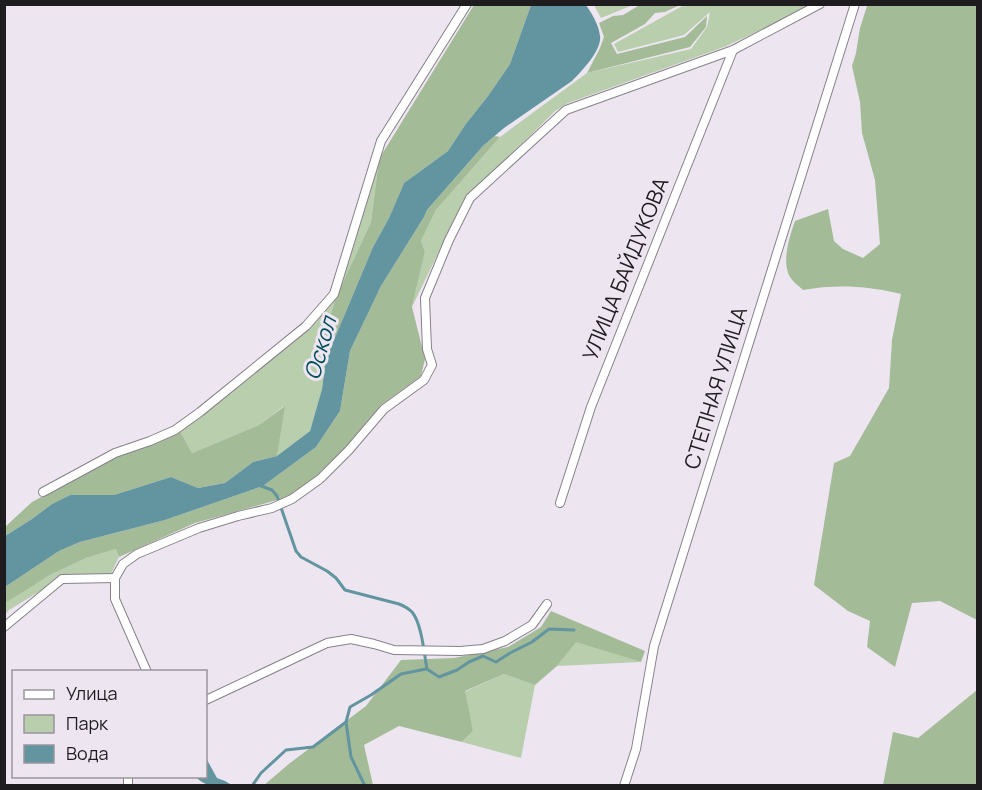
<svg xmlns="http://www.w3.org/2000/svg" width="982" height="790" font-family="Manrope,sans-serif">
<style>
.green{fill:#b8ceac}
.forest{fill:#a4bb98}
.water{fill:#62959f}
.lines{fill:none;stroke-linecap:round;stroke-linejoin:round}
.stream{stroke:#62959f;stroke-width:3}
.minor-casing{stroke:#88818b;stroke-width:10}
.minor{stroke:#fff;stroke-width:8}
.labels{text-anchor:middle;stroke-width:6;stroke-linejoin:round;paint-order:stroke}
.street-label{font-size:21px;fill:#1f1c20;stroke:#ede6f1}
.water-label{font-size:22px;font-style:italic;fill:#004e5a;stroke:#ede6f1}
</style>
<rect width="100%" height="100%" fill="#ede6f1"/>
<!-- green -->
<g class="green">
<path d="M 594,5 L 633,5 L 601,18 Z"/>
<path d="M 684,5 L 811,5 L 780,21 L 724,47 L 568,103 L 555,111 L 462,204 L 412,307 L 425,252 L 421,241 L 436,210 L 500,137 L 587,73 L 691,49 L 707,27 L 710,12 L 684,35 L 618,52 L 614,44 Z"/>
<path d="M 379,159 L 371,222 L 337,295 L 320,346 L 326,359 L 322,389 L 310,431 L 277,456 L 284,406 L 259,425 L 192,453 L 180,431 L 293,343 L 308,330 L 337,295 Z"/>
<path d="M 116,549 L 119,557 L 110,576 L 63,577 L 9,610 L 5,615 L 5,603 L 8,600 L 50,575 L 86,558 Z"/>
<path d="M 576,641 L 641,662 L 557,666 Z"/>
<path d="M 504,674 L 535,685 L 521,758 L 462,742 L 473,731 L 464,692 Z"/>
</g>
<!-- forest -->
<g class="forest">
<path d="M 653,4 L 680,5 L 665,12 L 655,13 L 645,24 L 611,43 L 617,54 L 685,37 L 707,16 L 706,27 L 690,47 L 587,73 L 600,48 L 604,37 L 599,23 L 613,16 L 623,15 L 638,6 Z"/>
<path d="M 870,4 L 978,5 L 977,620 L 940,601 L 912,603 L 895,667 L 867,647 L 870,621 L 848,611 L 814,585 L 834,463 L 850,456 L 889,388 L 892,340 L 901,294 C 868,286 837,284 803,290 C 799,286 793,282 790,277 C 781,262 790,235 795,221 L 828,209 L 834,241 L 843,249 L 863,258 L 880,244 L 875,180 L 862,133 L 860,102 L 852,66 L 856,53 L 860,28 L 867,6 Z"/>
<path d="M 474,5 L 531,5 L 510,64 L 488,96 L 465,125 L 448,151 L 404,183 L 389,218 L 373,247 L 326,359 L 320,346 L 337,295 L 371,222 L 379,159 Z"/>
<path d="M 495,136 L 500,137 L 436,210 L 421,241 L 425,252 L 412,307 L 425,359 L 421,376 L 381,405 L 344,449 L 315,477 L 288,497 L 195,523 L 119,557 L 116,549 L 86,558 L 50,575 L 5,603 L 5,587 L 59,551 L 80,542 L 165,520 L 263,486 L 316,447 L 340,411 L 350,351 L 381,286 L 424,217 L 427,210 L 483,146 Z"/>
<path d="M 285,406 L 277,456 L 253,462 L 225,483 L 198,488 L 171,477 L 114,495 L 70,495 L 52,504 L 32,519 L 5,536 L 5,527 L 32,502 L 114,458 L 180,431 L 192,453 L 259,425 Z"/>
<path d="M 551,611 L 645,651 L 641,662 L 576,642 L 557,666 L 535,685 L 504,674 L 465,691 L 473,731 L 462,742 L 399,726 L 364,745 L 373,785 L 263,786 L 290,763 L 366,706 L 401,660 L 454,658 L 508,647 L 541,627 Z"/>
<path d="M 977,690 L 977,785 L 883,785 L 893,732 L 918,738 Z"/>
</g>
<!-- water -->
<g class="water">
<path d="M 531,5 L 586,5 C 592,14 599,25 600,36 C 602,50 582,71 572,81 L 504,128 L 483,146 L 427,210 L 424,217 L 381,286 L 350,351 L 340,411 L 316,447 L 263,486 L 165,520 L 80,542 L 59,551 L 5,587 L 5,536 L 32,519 L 52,504 L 70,495 L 114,495 L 171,477 L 198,488 L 225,483 L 253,462 L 277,456 L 310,431 L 322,389 L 326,359 L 373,247 L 389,218 L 404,183 L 448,151 L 465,125 L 488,96 L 510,64 Z"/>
<path d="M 206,758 L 217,778 L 225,781 L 230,784 C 216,787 205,787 196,777 L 206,776 Z"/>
</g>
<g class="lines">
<!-- stream -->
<g class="stream">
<path d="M 261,486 L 272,490 L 277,496 L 296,551 L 301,557 L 327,571 L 336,578 L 345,590 L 399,604 C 404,606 408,608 412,612 C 422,624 424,654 427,669 L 439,677 L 457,670 L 469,662 L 483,656 L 496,662 L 510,653 L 532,642 L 549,629 L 574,630"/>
<path d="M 252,786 L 261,773 L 286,750 L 313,747 L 346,722"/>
<path d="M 365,786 L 351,757 L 346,722 L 350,707 L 371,695 L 401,674 L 426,669"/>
</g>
<!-- minor casing -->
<g class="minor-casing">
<g id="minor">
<path d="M 43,492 L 115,453 L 150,441 L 175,430 L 200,412 L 306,326 L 334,294 L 381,141 L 467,4"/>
<path d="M 560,503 L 591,407 L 733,50"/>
<path d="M 4,627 L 62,579 L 115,578"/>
<path d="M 147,672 L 115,599 L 115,578 L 123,564 L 137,554 L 199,528 L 238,516 L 272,508 L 292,499 L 320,479 L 349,450 L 384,409 L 424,380 L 432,365 L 427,349 L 425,298 L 449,240 L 470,198 L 566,110 L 733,50 L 820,4"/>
<path d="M 206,700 L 327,643 L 351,639 L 374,644 L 394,650 L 460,651 L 483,649 L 505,641 L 532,625 L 547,604"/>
<path d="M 128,786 L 128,776"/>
<path d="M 624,786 L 636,749 L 654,646 L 855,4"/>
</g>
</g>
<!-- minor -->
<use href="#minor" class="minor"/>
</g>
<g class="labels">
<!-- street labels -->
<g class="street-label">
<text transform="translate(626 269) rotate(-68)" y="7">УЛИЦА БАЙДУКОВА</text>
<text transform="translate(716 388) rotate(-73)" y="7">СТЕПНАЯ УЛИЦА</text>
</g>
<!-- water labels -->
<g class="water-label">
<text transform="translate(320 348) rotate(-74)" y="8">Оскол</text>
</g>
</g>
<!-- border -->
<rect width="982" height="790" fill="none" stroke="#1f1c20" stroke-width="12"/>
<!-- legend -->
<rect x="12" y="670" width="195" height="108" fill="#ede6f1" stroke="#9b959d" stroke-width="1.5"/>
<rect x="24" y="690" width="30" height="9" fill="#ffffff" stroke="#9b959d" stroke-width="1.5"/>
<text x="66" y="700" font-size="18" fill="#1f1c20">Улица</text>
<rect x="24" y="715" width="30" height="18" fill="#b8ceac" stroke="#9b959d" stroke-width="1.5"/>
<text x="66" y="730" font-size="18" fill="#1f1c20">Парк</text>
<rect x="24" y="745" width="30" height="18" fill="#62959f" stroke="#9b959d" stroke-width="1.5"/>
<text x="66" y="760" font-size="18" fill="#1f1c20">Вода</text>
</svg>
